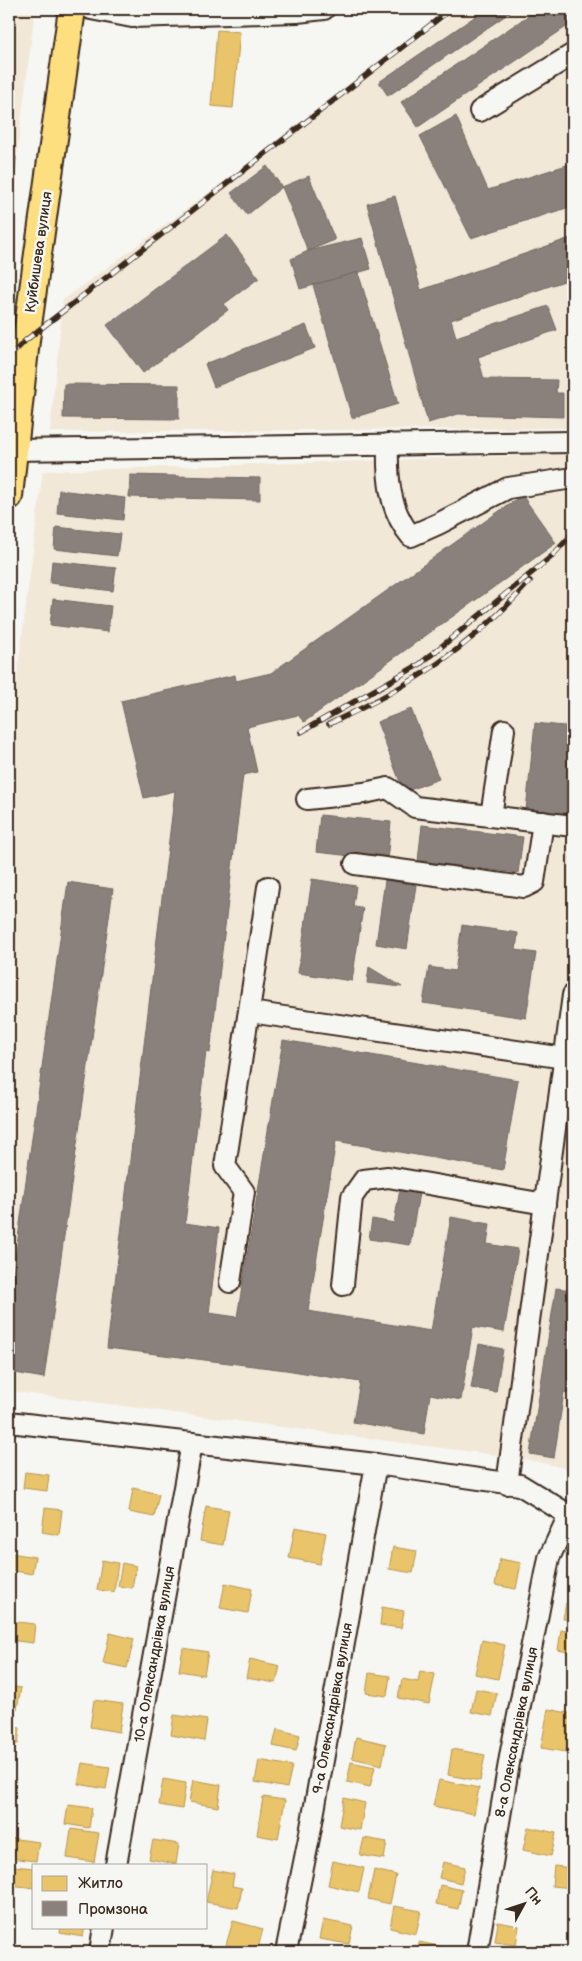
<svg xmlns="http://www.w3.org/2000/svg" width="582" height="1961" font-family="'Balsamiq Sans',sans-serif">
<style>
.built{fill:#f2e8d8}
.homes{fill:#e9c46a;stroke:#b59653}
.industry{fill:#8a817c;stroke:#726760}
.lines{fill:none;stroke-linecap:round;stroke-linejoin:round}
.minor-casing{stroke:#3b2a1e;stroke-width:24}
.major-casing{stroke:#3b2a1e;stroke-width:30}
.minor{stroke:#f6f6f2;stroke-width:20}
.major{stroke:#fddf80;stroke-width:26}
.rail-casing{stroke:#3b2a1e;stroke-width:5.5}
.rail{stroke:#f6f6f2;stroke-width:4;stroke-dasharray:11;stroke-linecap:butt}
.labels{text-anchor:middle;stroke-width:5;stroke-linejoin:round;paint-order:stroke}
.street-label{font-size:14px;fill:#3b2a1e;stroke:#f6f6f2}
</style>
<rect width="100%" height="100%" fill="#f6f6f2"/>
<filter id="ink" filterUnits="userSpaceOnUse"><feTurbulence type="fractalNoise" baseFrequency=".02" numOctaves="2"/><feDisplacementMap in="SourceGraphic" scale="10" xChannelSelector="R" yChannelSelector="G"/><feConvolveMatrix kernelMatrix="1 2 1 2 8 2 1 2 1" color-interpolation-filters="sRGB"/></filter>
<g filter="url(#ink)">
<!-- built -->
<g class="built">
<path d="M 9,9 L 35,9 L 17,155 L 9,260 Z"/>
<path d="M 459,9 L 573,9 L 573,428 L 50,432 L 63,300 Z"/>
<path d="M 573,454 L 573,1470 L 525,1459 L 9,1391 L 9,738 L 43,471 Z"/>
</g>
<!-- homes -->
<g class="homes">
<path d="M 217,30 L 240,32 L 233,108 L 211,106 Z"/>
<path d="M 25,1472 L 49,1475 L 47,1491 L 23,1488 Z"/>
<path d="M 133,1488 L 159,1494 L 154,1517 L 129,1512 Z"/>
<path d="M 206,1506 L 229,1510 L 223,1545 L 200,1541 Z"/>
<path d="M 45,1508 L 62,1510 L 59,1535 L 42,1532 Z"/>
<path d="M 295,1527 L 326,1533 L 320,1564 L 289,1558 Z"/>
<path d="M 393,1547 L 417,1551 L 413,1573 L 389,1569 Z"/>
<path d="M 11,1553 L 35,1557 L 32,1574 L 9,1570 Z"/>
<path d="M 500,1559 L 521,1563 L 516,1589 L 495,1585 Z"/>
<path d="M 102,1560 L 118,1563 L 114,1592 L 97,1590 Z"/>
<path d="M 122,1563 L 136,1566 L 132,1588 L 118,1586 Z"/>
<path d="M 573,1570 L 573,1596 L 567,1595 Z"/>
<path d="M 225,1583 L 252,1589 L 248,1613 L 220,1608 Z"/>
<path d="M 566,1603 L 573,1605 L 573,1620 L 563,1619 Z"/>
<path d="M 382,1607 L 404,1611 L 401,1628 L 380,1625 Z"/>
<path d="M 9,1621 L 35,1624 L 33,1643 L 9,1640 Z"/>
<path d="M 561,1630 L 573,1632 L 573,1653 L 558,1650 Z"/>
<path d="M 110,1633 L 134,1639 L 127,1668 L 103,1663 Z"/>
<path d="M 482,1640 L 505,1645 L 498,1679 L 475,1674 Z"/>
<path d="M 183,1648 L 208,1652 L 204,1675 L 179,1671 Z"/>
<path d="M 250,1659 L 280,1666 L 276,1683 L 246,1678 Z"/>
<path d="M 420,1671 L 435,1674 L 429,1704 L 398,1698 L 402,1679 L 418,1682 Z"/>
<path d="M 369,1673 L 390,1676 L 387,1696 L 366,1693 Z"/>
<path d="M 9,1686 L 21,1688 L 17,1709 L 9,1708 Z"/>
<path d="M 476,1689 L 497,1693 L 492,1716 L 471,1712 Z"/>
<path d="M 94,1700 L 123,1704 L 119,1732 L 90,1727 Z"/>
<path d="M 548,1709 L 573,1714 L 566,1752 L 541,1748 Z"/>
<path d="M 174,1715 L 207,1720 L 204,1741 L 171,1735 Z"/>
<path d="M 9,1726 L 20,1728 L 18,1744 L 9,1743 Z"/>
<path d="M 277,1729 L 300,1735 L 296,1751 L 273,1746 Z"/>
<path d="M 356,1737 L 386,1744 L 382,1765 L 352,1758 Z"/>
<path d="M 452,1749 L 485,1755 L 480,1781 L 448,1775 Z"/>
<path d="M 259,1760 L 292,1766 L 287,1788 L 255,1782 Z"/>
<path d="M 351,1762 L 375,1767 L 370,1787 L 347,1782 Z"/>
<path d="M 82,1763 L 110,1767 L 106,1789 L 78,1784 Z"/>
<path d="M 163,1779 L 186,1783 L 182,1809 L 159,1805 Z"/>
<path d="M 193,1780 L 221,1785 L 218,1807 L 189,1802 Z"/>
<path d="M 439,1780 L 479,1788 L 474,1814 L 433,1806 Z"/>
<path d="M 263,1797 L 285,1800 L 278,1839 L 257,1835 Z"/>
<path d="M 344,1798 L 365,1803 L 360,1830 L 339,1826 Z"/>
<path d="M 68,1805 L 92,1808 L 89,1828 L 65,1824 Z"/>
<path d="M 528,1827 L 556,1833 L 551,1856 L 523,1850 Z"/>
<path d="M 71,1829 L 99,1833 L 94,1862 L 67,1858 Z"/>
<path d="M 9,1838 L 39,1842 L 36,1861 L 9,1858 Z"/>
<path d="M 364,1838 L 387,1842 L 384,1859 L 360,1855 Z"/>
<path d="M 153,1840 L 179,1844 L 176,1864 L 149,1859 Z"/>
<path d="M 333,1861 L 364,1868 L 359,1892 L 328,1885 Z"/>
<path d="M 443,1862 L 465,1867 L 461,1883 L 439,1878 Z"/>
<path d="M 13,1866 L 34,1868 L 34,1888 L 10,1885 Z"/>
<path d="M 554,1866 L 573,1868 L 573,1888 L 552,1886 Z"/>
<path d="M 213,1870 L 234,1874 L 232,1886 L 242,1888 L 238,1908 L 206,1902 Z"/>
<path d="M 374,1870 L 396,1875 L 390,1904 L 368,1899 Z"/>
<path d="M 440,1885 L 462,1890 L 458,1909 L 436,1904 Z"/>
<path d="M 394,1906 L 421,1911 L 416,1934 L 390,1928 Z"/>
<path d="M 323,1920 L 353,1926 L 349,1944 L 319,1939 Z"/>
<path d="M 233,1921 L 263,1929 L 257,1952 L 226,1945 Z"/>
<path d="M 498,1922 L 519,1926 L 516,1945 L 495,1942 Z"/>
<path d="M 61,1927 L 85,1927 L 83,1937 L 60,1933 Z"/>
<path d="M 419,1942 L 448,1948 L 447,1952 L 417,1952 Z"/>
</g>
<!-- industry -->
<g class="industry">
<path d="M 486,9 L 515,9 L 388,96 L 379,82 Z"/>
<path d="M 538,9 L 573,9 L 573,26 L 572,23 L 418,127 L 401,102 Z"/>
<path d="M 573,62 L 573,86 L 569,63 Z"/>
<path d="M 456,116 L 488,190 L 573,163 L 573,206 L 471,238 L 420,136 Z"/>
<path d="M 9,157 L 16,157 L 9,239 Z"/>
<path d="M 267,166 L 282,187 L 247,215 L 231,193 Z"/>
<path d="M 309,176 L 335,240 L 308,251 L 282,187 Z"/>
<path d="M 395,196 L 421,290 L 573,237 L 573,278 L 451,320 L 456,337 L 548,306 L 557,330 L 478,357 L 484,379 L 557,380 L 556,393 L 563,393 L 563,417 L 458,414 L 428,423 L 367,204 Z"/>
<path d="M 227,235 L 259,278 L 224,304 L 228,310 L 143,373 L 107,325 Z"/>
<path d="M 362,238 L 371,269 L 300,289 L 291,259 L 308,251 Z"/>
<path d="M 358,272 L 398,404 L 352,418 L 313,285 Z"/>
<path d="M 306,325 L 315,348 L 214,387 L 205,364 Z"/>
<path d="M 64,384 L 179,385 L 179,419 L 63,418 Z"/>
<path d="M 130,475 L 260,478 L 260,500 L 129,497 Z"/>
<path d="M 59,490 L 125,498 L 123,520 L 57,513 Z"/>
<path d="M 522,495 L 556,543 L 304,722 L 298,715 L 247,727 L 257,772 L 243,775 L 210,1053 L 206,1052 L 185,1223 L 219,1228 L 209,1313 L 237,1317 L 283,1040 L 518,1080 L 503,1170 L 336,1141 L 308,1311 L 431,1331 L 451,1217 L 490,1224 L 487,1244 L 518,1249 L 504,1332 L 473,1327 L 461,1400 L 430,1394 L 424,1434 L 353,1422 L 360,1382 L 286,1370 L 107,1348 L 175,791 L 144,798 L 121,701 L 235,675 L 236,681 L 271,673 Z"/>
<path d="M 56,527 L 120,534 L 117,556 L 54,549 Z"/>
<path d="M 52,561 L 116,568 L 113,591 L 50,583 Z"/>
<path d="M 53,599 L 111,606 L 108,632 L 50,625 Z"/>
<path d="M 411,709 L 439,779 L 404,792 L 377,722 Z"/>
<path d="M 535,723 L 573,727 L 573,815 L 526,810 Z"/>
<path d="M 320,815 L 391,822 L 387,860 L 316,852 Z"/>
<path d="M 422,825 L 523,837 L 518,873 L 418,861 Z"/>
<path d="M 312,879 L 356,886 L 353,906 L 363,908 L 352,981 L 298,973 Z"/>
<path d="M 385,880 L 416,885 L 407,949 L 376,944 Z"/>
<path d="M 68,882 L 113,889 L 44,1378 L 9,1372 L 9,1302 Z"/>
<path d="M 462,925 L 518,933 L 516,950 L 536,953 L 526,1018 L 423,1003 L 429,967 L 455,971 Z"/>
<path d="M 369,967 L 402,987 L 367,983 Z"/>
<path d="M 400,1189 L 419,1193 L 410,1245 L 369,1239 L 372,1219 L 394,1223 Z"/>
<path d="M 556,1288 L 573,1290 L 573,1394 L 564,1392 L 554,1458 L 530,1454 Z"/>
<path d="M 479,1344 L 503,1349 L 496,1392 L 471,1388 Z"/>
</g>
<g class="lines">
<!-- minor casing -->
<g class="minor-casing">
<g id="minor">
<path d="M 91,9 L 132,17 L 297,12 L 324,9"/>
<path d="M 480,111 L 573,54"/>
<path d="M 388,444 C 387,477 389,510 411,536 L 438,524 L 508,488 L 573,478"/>
<path d="M 14,450 L 573,442"/>
<path d="M 307,799 L 364,793 L 388,788 L 415,807 L 573,826"/>
<path d="M 491,816 L 504,730"/>
<path d="M 355,864 L 524,887 L 534,882 L 543,822"/>
<path d="M 250,1012 L 565,1058"/>
<path d="M 230,1282 L 244,1192 L 225,1166 L 268,887"/>
<path d="M 343,1285 L 352,1197 L 364,1180 L 388,1177 L 545,1204"/>
<path d="M 9,1422 L 376,1464 L 520,1485 L 569,1515 L 573,1512"/>
<path d="M 507,1484 L 573,995"/>
<path d="M 116,1865 L 192,1443"/>
<path d="M 100,1952 L 104,1927"/>
<path d="M 286,1952 L 310,1833 L 376,1464"/>
<path d="M 477,1952 L 511,1751 L 549,1558 L 569,1515"/>
</g>
</g>
<!-- major casing -->
<g class="major-casing">
<path id="major" d="M 9,496 L 26,340 L 72,9"/>
</g>
<!-- minor -->
<use href="#minor" class="minor"/>
<!-- major -->
<use href="#major" class="major"/>
<!-- rail casing -->
<g class="rail-casing">
<g id="rail">
<path d="M 9,357 L 26,340 L 451,9"/>
<path d="M 329,724 C 410,686 470,649 530,581"/>
<path d="M 301,732 L 420,664 L 551,557 L 573,533"/>
</g>
</g>
<!-- rail -->
<use href="#rail" class="rail"/>
</g>
</g>
<g class="labels">
<!-- street labels -->
<g class="street-label">
<text transform="translate(38 252) rotate(-82)" y="5">Куйбишева вулиця</text>
<text transform="translate(154 1654) rotate(-80)" y="5">10-а Олександрівка вулиця</text>
<text transform="translate(332 1708) rotate(-80)" y="5">9-а Олександрівка вулиця</text>
<text transform="translate(516 1732) rotate(-79)" y="5">8-а Олександрівка вулиця</text>
</g>
</g>
<!-- margin -->
<rect width="582" height="1961" fill="none" stroke="#f6f6f2" stroke-width="30"/>
<rect x="15" y="15" width="552" height="1931" fill="none" stroke="#3b2a1e" stroke-width="2" filter="url(#ink)"/>
<!-- legend -->
<rect x="32" y="1864" width="175" height="65" fill="#f6f6f2" stroke="#aba49d"/>
<rect x="42" y="1876" width="25" height="15" fill="#e9c46a" stroke="#aba49d"/>
<text x="78" y="1888" font-size="15" fill="#3b2a1e">Житло</text>
<rect x="42" y="1901" width="25" height="15" fill="#8a817c" stroke="#aba49d"/>
<text x="78" y="1914" font-size="15" fill="#3b2a1e">Промзона</text>
<!-- north arrow -->
<g transform="translate(524 1904) rotate(50)" stroke="#f6f6f2" stroke-width="4" paint-order="stroke">
<path d="M0-4L9 19L0 12L-9 19Z" fill="#3b2a1e"/>
<text y="-8" font-size="14" font-weight="bold" text-anchor="middle" fill="#3b2a1e">Пн</text>
</g>
</svg>
